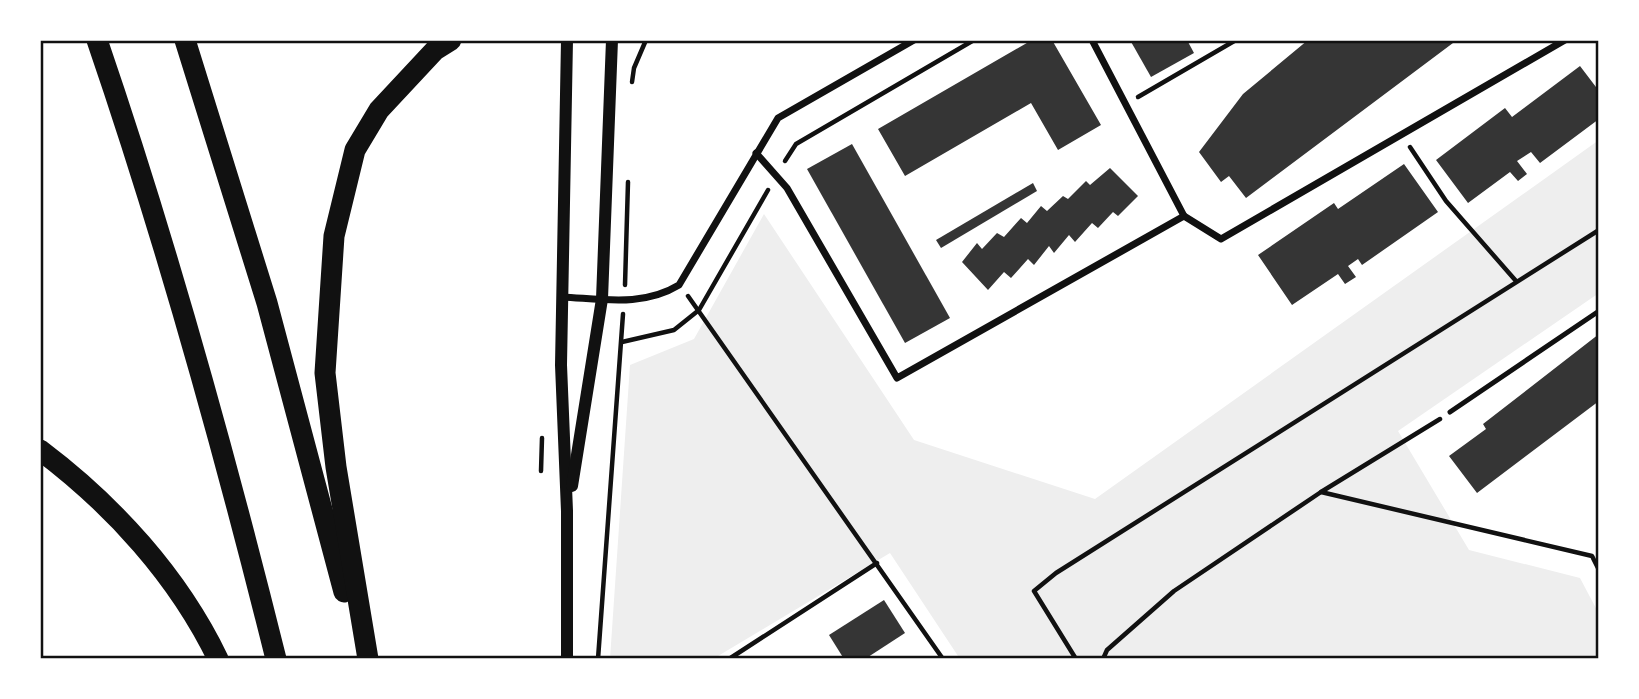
<svg xmlns="http://www.w3.org/2000/svg" width="1639" height="699" font-family="Helvetica,sans-serif">
<style>
.green{fill:#eee}
.building{fill:#353535}
.lines{fill:none;stroke-linecap:round;stroke-linejoin:round}
.path{stroke:#111;stroke-width:4.5}
.service{stroke:#111;stroke-width:5}
.minor{stroke:#111;stroke-width:7}
.tertiary{stroke:#111;stroke-width:12}
.motorway{stroke:#111;stroke-width:21}
.neatline{fill:none;stroke:#111;stroke-width:2.5}
</style>
<rect width="100%" height="100%" fill="#fff"/>
<!-- green -->
<path class="green" d="M 1599,140 L 1599,293 L 1398,431 L 1469,550 L 1580,578 L 1599,614 L 1599,659 L 960,659 L 890,553 L 713,659 L 610,659 L 630,365 L 694,339 L 764,214 L 914,440 L 1095,499 Z"/>
<!-- building -->
<g class="building">
<path d="M 1032,40 L 1052,40 L 1101,125 L 1058,150 L 1031,103 L 905,176 L 878,129 Z"/>
<path d="M 1130,40 L 1187,40 L 1194,53 L 1151,77 Z"/>
<path d="M 1308,40 L 1457,40 L 1246,198 L 1229,176 L 1221,182 L 1199,152 L 1243,94 Z"/>
<path d="M 1580,66 L 1599,91 L 1599,119 L 1540,163 L 1531,152 L 1517,161 L 1527,174 L 1518,181 L 1510,172 L 1468,203 L 1436,160 L 1505,108 L 1512,117 Z"/>
<path d="M 852,144 L 950,318 L 905,343 L 807,169 Z"/>
<path d="M 1404,164 L 1438,212 L 1362,265 L 1358,259 L 1348,266 L 1356,277 L 1345,284 L 1338,274 L 1292,305 L 1258,255 L 1334,203 L 1338,209 Z"/>
<path d="M 1110,168 L 1138,196 L 1118,216 L 1113,212 L 1098,228 L 1092,223 L 1075,242 L 1069,235 L 1054,253 L 1049,246 L 1034,265 L 1028,259 L 1011,278 L 1004,272 L 988,290 L 962,262 L 977,243 L 982,249 L 997,233 L 1004,237 L 1021,218 L 1027,223 L 1041,206 L 1047,211 L 1063,196 L 1068,199 L 1086,181 L 1090,185 Z"/>
<path d="M 1033,183 L 1037,191 L 941,248 L 936,240 Z"/>
<path d="M 1599,334 L 1599,401 L 1477,493 L 1449,456 L 1486,429 L 1483,424 Z"/>
<path d="M 884,600 L 905,633 L 865,659 L 844,659 L 829,635 Z"/>
</g>
<g class="lines">
<!-- path -->
<g class="path">
<path d="M 632,82 L 634,68 L 646,40"/>
<path d="M 1138,97 L 1236,40"/>
<path d="M 1410,147 L 1446,201 L 1516,281"/>
<path d="M 785,161 L 796,144 L 974,40"/>
<path d="M 625,285 L 628,182"/>
<path d="M 688,296 L 943,659"/>
<path d="M 622,342 L 674,330 L 699,310 L 768,190"/>
<path d="M 541,471 L 542,438"/>
<path d="M 1321,492 L 1592,556 L 1599,570"/>
<path d="M 598,659 L 623,314"/>
<path d="M 729,659 L 877,563"/>
<path d="M 1076,659 L 1034,591 L 1056,573 L 1599,230"/>
<path d="M 1103,659 L 1107,650 L 1174,591 L 1321,492 L 1440,419"/>
</g>
<!-- service -->
<path class="service" d="M 1450,412 L 1599,311"/>
<!-- minor -->
<g class="minor">
<path d="M 1092,40 L 1184,216"/>
<path d="M 756,153 L 787,188 L 897,378 L 1184,216 L 1221,239 L 1565,40"/>
<path d="M 562,297 C 603,299 643,307 679,285 L 778,118 L 914,40"/>
</g>
<!-- tertiary -->
<g class="tertiary">
<path d="M 567,40 L 561,365 L 567,511 L 567,659"/>
<path d="M 572,486 L 602,299 L 612,40"/>
</g>
<!-- motorway -->
<g class="motorway">
<path d="M 97,40 C 167,244 224,450 276,659"/>
<path d="M 185,40 L 267,303 L 344,592"/>
<path d="M 40,450 C 113,505 178,576 218,659"/>
<path d="M 368,659 L 336,467 L 325,373 L 334,236 L 355,150 L 379,110 L 435,50 L 451,40"/>
</g>
</g>
<!-- border -->
<rect width="1639" height="699" fill="none" stroke="#ffffff" stroke-width="84"/>
<rect x="42" y="42" width="1555" height="615" class="neatline"/>
</svg>
